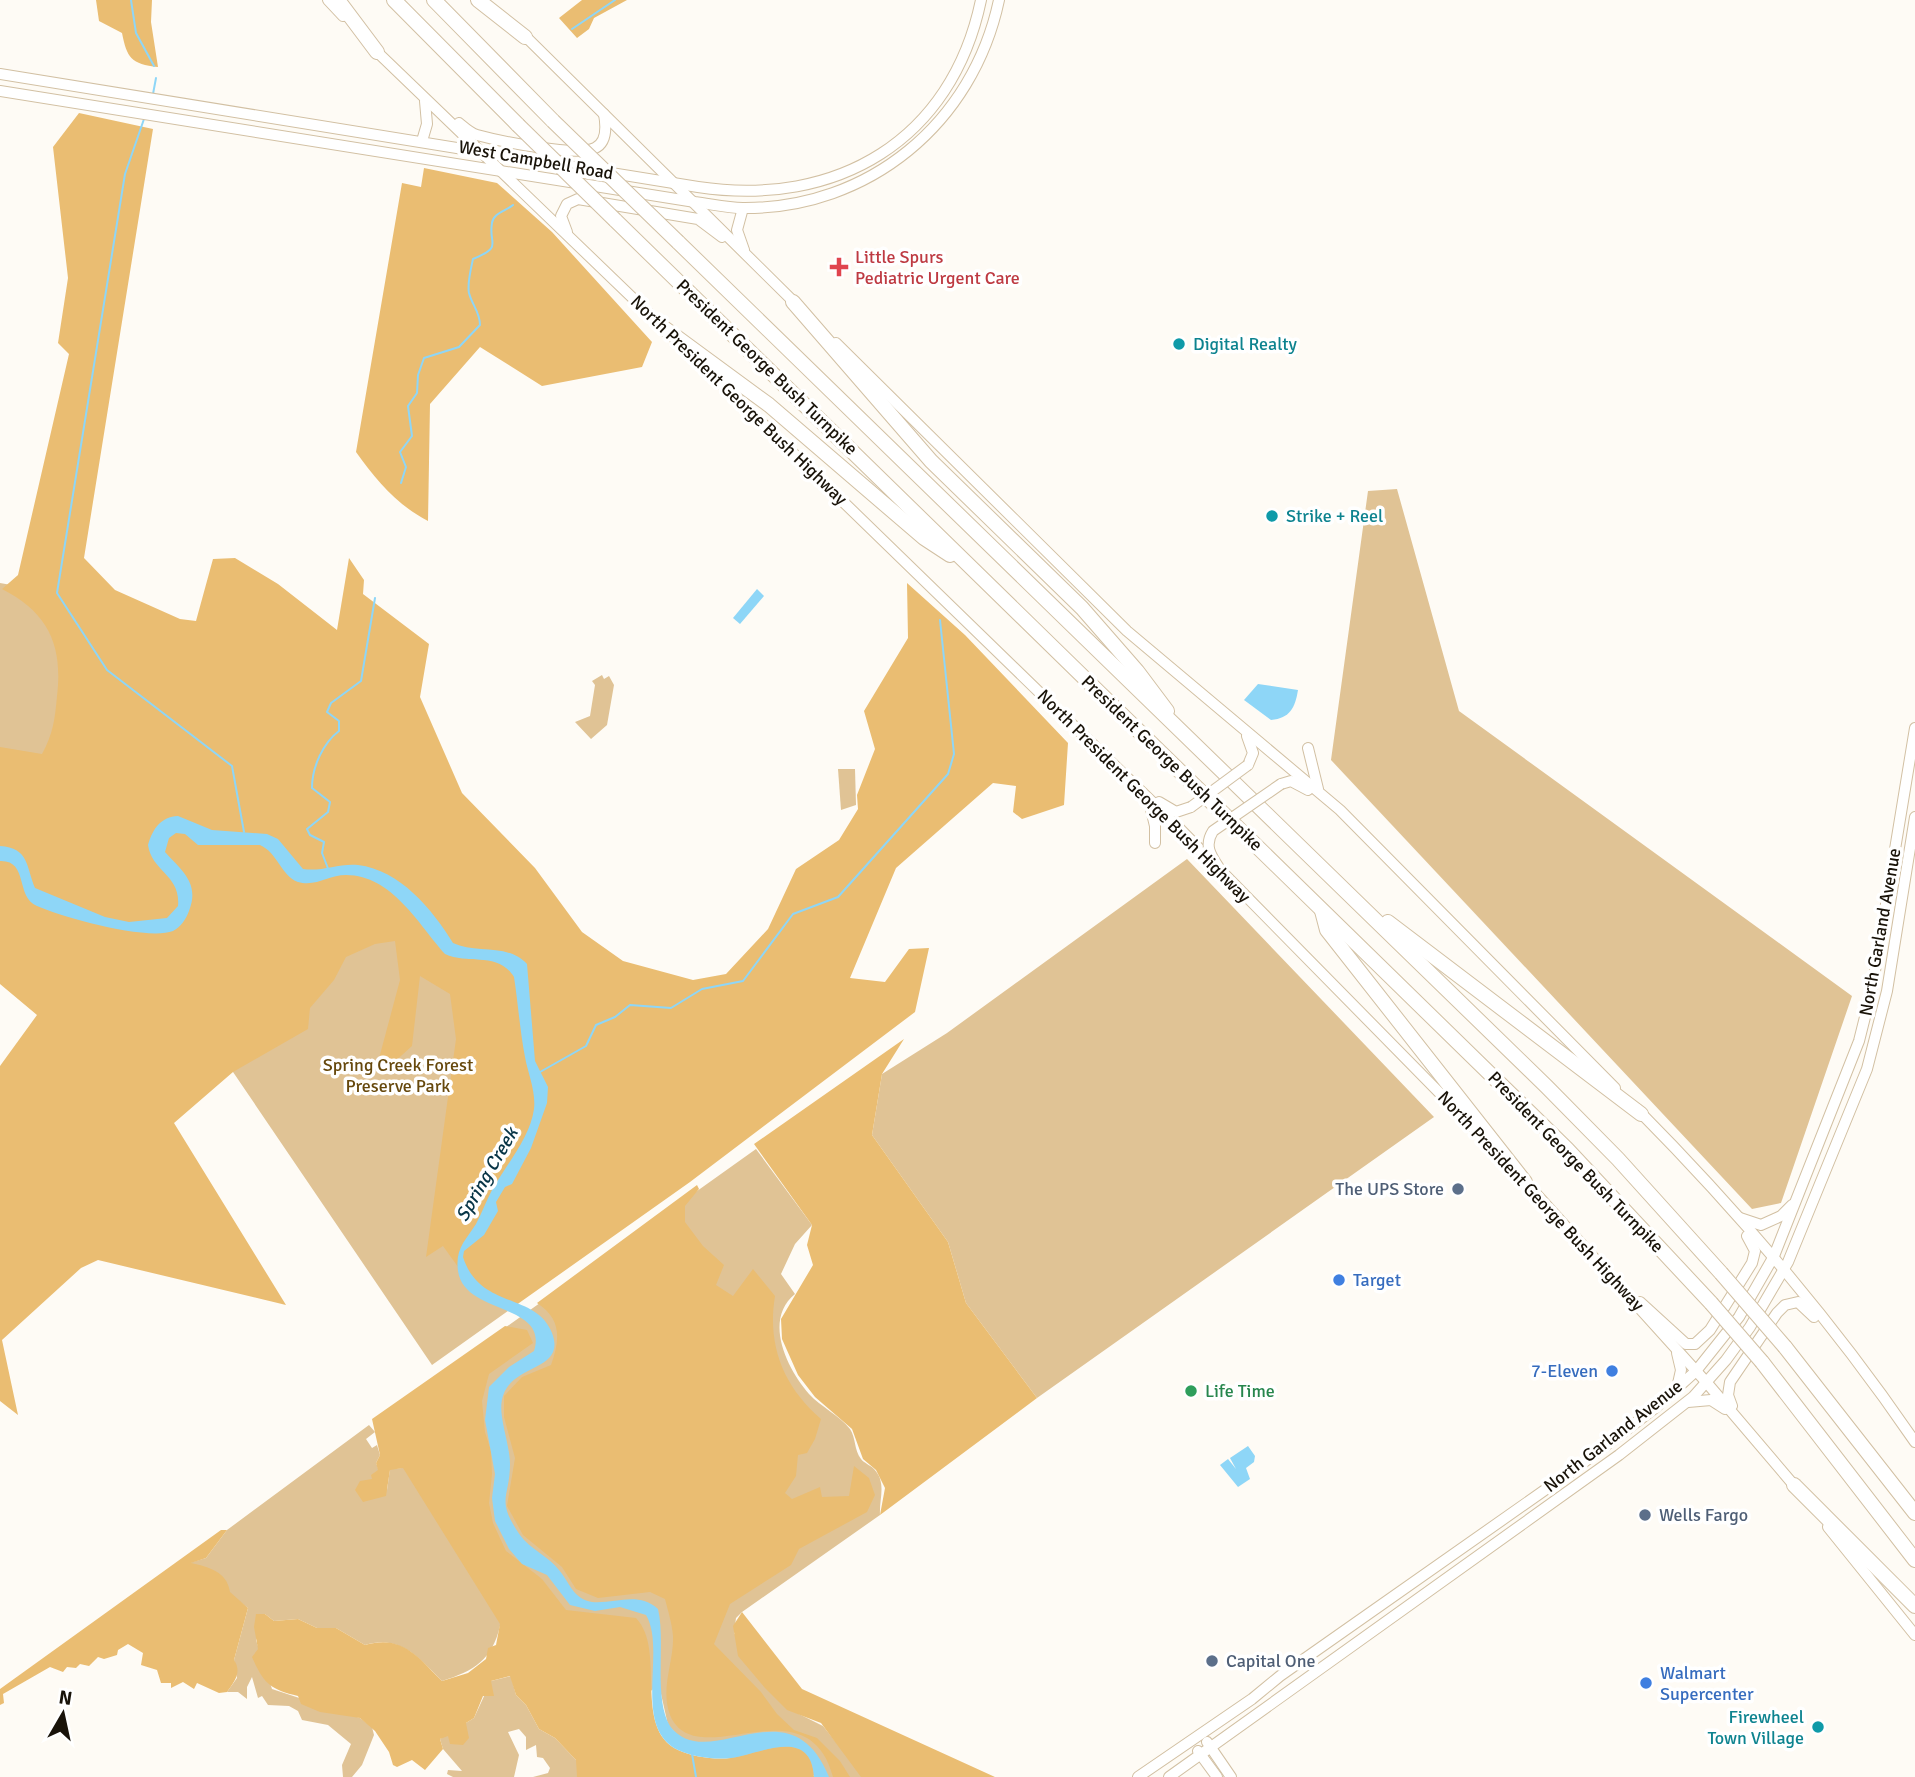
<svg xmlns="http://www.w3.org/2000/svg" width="1915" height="1777" font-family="Signika,sans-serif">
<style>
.green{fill:#e0c395}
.forest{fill:#eabd72}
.water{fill:#8ed6f7}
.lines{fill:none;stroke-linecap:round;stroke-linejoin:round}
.stream{stroke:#8ed6f7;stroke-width:2}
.secondary-casing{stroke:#d2c0a3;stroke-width:12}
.motorway-casing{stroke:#d2c0a3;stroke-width:16}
.secondary{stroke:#fff;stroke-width:10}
.motorway{stroke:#fff;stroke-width:14}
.secondary-bridge-casing{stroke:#d2c0a3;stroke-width:12;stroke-linecap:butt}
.motorway-bridge-casing{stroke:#d2c0a3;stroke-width:16;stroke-linecap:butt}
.secondary-bridge{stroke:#fff;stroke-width:10}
.motorway-bridge{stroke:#fff;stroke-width:14}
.health-dot{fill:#e0444e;stroke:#fff;stroke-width:2.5}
.culture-dot{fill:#0f9aa8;stroke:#fff;stroke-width:2.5}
.service-dot{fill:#5c6f8a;stroke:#fff;stroke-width:2.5}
.shop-dot{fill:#3f7fe0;stroke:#fff;stroke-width:2.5}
.leisure-dot{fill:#2e9e5b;stroke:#fff;stroke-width:2.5}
.labels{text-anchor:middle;stroke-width:7;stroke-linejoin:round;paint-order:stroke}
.street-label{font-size:18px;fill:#191309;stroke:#fff}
.health-label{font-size:18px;fill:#be3a42;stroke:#fff;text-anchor:start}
.culture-label{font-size:18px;fill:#0d838f;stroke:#fff;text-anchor:start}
.park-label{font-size:18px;fill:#66480c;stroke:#fff}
.service-label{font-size:18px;fill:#4e5e75;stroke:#fff;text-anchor:start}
.shop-label{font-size:18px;fill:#366cbe;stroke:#fff;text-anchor:start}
.leisure-label{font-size:18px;fill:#27864d;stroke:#fff;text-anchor:start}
.water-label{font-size:19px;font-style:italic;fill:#073445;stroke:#fff}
</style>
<rect width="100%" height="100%" fill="#fefbf5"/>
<!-- green -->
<g class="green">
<path d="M 1397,489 L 1459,711 L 1852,996 L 1781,1203 L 1752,1209 L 1331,760 L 1368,491 Z"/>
<path d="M 0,583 L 57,593 L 442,938 L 512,1308 L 432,1365 L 233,1072 L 107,1025 L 0,857 Z"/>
<path d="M 602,675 L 604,679 L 609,676 L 614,685 L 607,725 L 591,739 L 575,722 L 590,716 L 595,685 L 592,681 Z"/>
<path d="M 838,769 L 855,769 L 856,805 L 841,810 Z"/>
<path d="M 1187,859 L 1434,1117 L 1037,1398 L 966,1303 L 948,1242 L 872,1135 L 882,1074 L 947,1033 Z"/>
<path d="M 756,1149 L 812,1225 L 795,1244 L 781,1274 L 795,1294 C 763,1320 787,1369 809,1394 C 821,1407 839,1415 850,1429 C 856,1438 854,1450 861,1459 C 864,1463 870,1465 874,1469 C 887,1483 879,1498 880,1515 L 742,1612 L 736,1618 L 734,1633 L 789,1709 L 823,1726 L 864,1777 L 823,1777 L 692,1751 L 668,1725 L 659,1685 L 576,1745 L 500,1626 C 492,1660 474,1671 442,1681 C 419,1658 400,1634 365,1645 L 336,1628 L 317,1628 L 298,1619 L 274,1621 L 265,1614 L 256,1640 L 272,1689 L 360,1718 L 372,1727 L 374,1735 L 362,1765 L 352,1777 L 343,1777 L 342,1765 L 351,1744 L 328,1725 L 302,1720 L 298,1711 L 289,1706 L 268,1705 L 262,1696 L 258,1698 L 252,1677 L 247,1687 L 247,1699 L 238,1692 L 227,1692 L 237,1678 L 234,1660 L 248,1608 L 189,1563 L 206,1558 L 227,1530 L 369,1425 L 375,1432 L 366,1439 L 372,1448 L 377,1445 L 380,1455 L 376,1463 L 387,1490 L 390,1469 L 402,1468 L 373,1422 Z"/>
<path d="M 511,1676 L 516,1695 L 526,1705 L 539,1729 L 555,1738 L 577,1761 L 577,1777 L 533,1777 L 548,1773 L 550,1768 L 543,1758 L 537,1757 L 536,1745 L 526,1750 L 526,1737 L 519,1729 L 508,1732 L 519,1755 L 514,1777 L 453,1777 L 447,1774 L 448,1770 L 462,1771 L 443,1749 L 440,1739 L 474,1718 L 491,1681 Z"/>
</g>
<!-- forest -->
<g class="forest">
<path d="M 96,0 L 152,0 L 151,22 L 158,67 C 131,64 127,58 122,33 L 99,21 Z"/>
<path d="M 582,0 L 627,0 L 594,18 L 589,29 L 577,38 L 559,18 Z"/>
<path d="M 79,113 L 153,129 L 84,558 L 115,590 L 180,619 L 196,621 L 213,559 L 235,558 L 278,584 L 337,630 L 349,558 L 364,580 L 363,594 L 429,644 L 420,697 L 462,793 L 535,868 L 582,932 L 623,961 L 693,980 L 726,974 L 768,929 L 796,869 L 839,840 L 858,809 L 857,795 L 875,749 L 864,711 L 908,638 L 907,583 L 965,635 L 1068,743 L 1064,805 L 1022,819 L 1013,812 L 1016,786 L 993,783 L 896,868 L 850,978 L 885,982 L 909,949 L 929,948 L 915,1012 L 690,1182 L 512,1308 L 476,1292 L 443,1246 L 426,1257 L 456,1039 L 450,994 L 420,976 L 412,1046 L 391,1065 L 377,1066 L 400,980 L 395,941 L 375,944 L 346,957 L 334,980 L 310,1008 L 308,1029 L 233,1072 L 174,1123 L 286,1305 L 98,1260 L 81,1268 L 2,1340 L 18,1415 L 0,1401 L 0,1066 L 37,1015 L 0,984 L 0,747 L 42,754 C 53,734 55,719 57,696 C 63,646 49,613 2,589 L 18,575 L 69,354 L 58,343 L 68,278 L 53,147 Z"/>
<path d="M 424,168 L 497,183 L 552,232 L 652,342 L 642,367 L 542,386 L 480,347 L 430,404 L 428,521 C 397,505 376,480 356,452 L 402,183 L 421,187 Z"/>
<path d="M 904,1039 L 882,1074 L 872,1135 L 948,1242 L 966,1303 L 1037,1398 L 880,1515 L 885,1488 L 876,1470 L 863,1459 L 852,1429 L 815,1397 L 798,1375 L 782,1339 L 781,1319 L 813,1265 L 807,1245 L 812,1225 L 754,1144 Z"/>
<path d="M 697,1185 L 699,1189 L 685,1206 L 685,1222 L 703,1246 L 724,1265 L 716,1285 L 733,1296 L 753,1269 L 775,1296 C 767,1345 783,1386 821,1419 L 815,1439 L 807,1453 L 798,1455 L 796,1476 L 785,1493 L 792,1499 L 820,1487 L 822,1497 L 849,1496 L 854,1466 L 869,1478 L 875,1495 L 867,1512 L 799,1549 L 791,1565 L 730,1604 L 714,1644 L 761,1692 L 777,1714 L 794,1730 L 817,1738 L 840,1761 L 850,1777 L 833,1777 C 807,1679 696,1777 670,1715 C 660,1688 674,1662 673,1636 C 672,1623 668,1611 665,1599 L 650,1592 L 598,1598 L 576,1589 L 562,1567 L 523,1535 L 507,1506 L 515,1458 L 504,1417 L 504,1396 L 522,1377 L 551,1365 C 560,1340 562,1319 537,1303 Z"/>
<path d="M 505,1326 L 527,1330 L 533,1343 L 489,1374 L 482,1401 L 485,1432 L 491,1451 L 492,1474 L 489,1503 L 493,1523 L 506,1551 L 542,1579 L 566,1610 L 636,1618 C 667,1650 632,1728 678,1750 C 694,1757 714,1760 731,1758 C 758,1755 811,1725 814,1777 L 577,1777 L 576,1760 L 555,1738 L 539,1729 L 526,1705 L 516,1695 L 510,1676 L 491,1681 L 494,1696 L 483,1696 L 474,1718 L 466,1723 L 469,1738 L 463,1745 L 450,1744 L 448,1736 L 440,1739 L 443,1749 L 425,1770 L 412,1760 L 397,1767 L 393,1765 L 389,1752 L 375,1731 L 360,1718 L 320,1712 L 301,1704 L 298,1696 C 270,1689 264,1684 252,1657 L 258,1649 L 254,1627 L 256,1614 L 265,1614 L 274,1621 L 298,1619 L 317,1628 L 336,1628 L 365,1645 C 402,1634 418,1657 442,1681 L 468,1673 L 486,1659 L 488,1648 L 496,1645 L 500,1624 L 403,1468 L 390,1470 L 386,1496 L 363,1502 L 355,1490 L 360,1481 L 372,1479 L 371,1475 L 378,1470 L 376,1463 L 380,1455 L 372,1419 Z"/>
<path d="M 221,1530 L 227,1530 L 206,1558 L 191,1563 C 208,1567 227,1571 230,1592 L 248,1608 L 234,1660 C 242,1672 235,1681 227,1692 L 219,1693 L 197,1683 L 194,1689 L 183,1682 L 171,1688 L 171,1683 L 161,1683 L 157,1670 L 141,1665 L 143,1653 L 128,1644 L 118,1650 L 117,1655 L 104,1659 L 98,1657 L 89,1666 L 80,1664 L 76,1668 L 67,1667 L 63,1672 L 50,1667 L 3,1694 L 4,1703 L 0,1705 L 0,1689 Z"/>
<path d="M 742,1612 L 802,1689 L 995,1777 L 861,1777 L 821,1723 L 787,1710 L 765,1688 L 738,1656 L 733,1626 Z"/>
</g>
<!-- water -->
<g class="water">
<path d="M 757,589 L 764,596 L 740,624 L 733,618 Z"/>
<path d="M 1258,684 L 1298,690 C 1295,708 1290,718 1271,720 L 1244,700 Z"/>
<path d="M 178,816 L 212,830 L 267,834 L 278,839 L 303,869 C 322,872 339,863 358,865 C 400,870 432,909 453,943 C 476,954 508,943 527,964 L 535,1061 L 548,1087 L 547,1103 L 531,1148 L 512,1184 L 505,1187 L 496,1202 L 498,1211 L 484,1235 L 464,1251 L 463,1257 C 480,1310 536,1292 552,1333 C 569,1378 493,1359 502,1417 C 504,1432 510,1450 510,1464 C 510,1498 495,1499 520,1535 C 530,1549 548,1556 559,1570 C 570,1583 573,1599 592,1602 C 616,1604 638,1591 658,1609 C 666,1642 653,1697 670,1726 C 708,1777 790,1680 829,1777 L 814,1777 C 811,1725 758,1755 731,1758 C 714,1760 694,1757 678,1750 C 631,1727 667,1650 646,1615 L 620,1607 L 595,1611 L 570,1605 L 547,1575 L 522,1564 L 509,1549 L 495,1521 L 492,1498 L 495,1474 L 485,1420 L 489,1387 L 509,1367 L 534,1351 C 549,1303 464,1315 458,1271 C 455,1249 465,1241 476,1224 C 482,1213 486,1201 492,1190 C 506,1165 530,1138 534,1109 C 536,1091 528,1074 525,1057 C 520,1031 518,1003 514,977 C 498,951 469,965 445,954 C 419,925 392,875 346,875 C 329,875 316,887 298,882 C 281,876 278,853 260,845 L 198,845 L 185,834 L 176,833 L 169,838 L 165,852 C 182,871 200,883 189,911 C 186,919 181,927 173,931 C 147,941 62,917 37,906 C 15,897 29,860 0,861 L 0,846 C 29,848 26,866 35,888 L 105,917 L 129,922 L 167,918 L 178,906 C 181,875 152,872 148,845 C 153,828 161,817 178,816 Z"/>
<path d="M 1248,1446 L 1255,1456 L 1254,1462 L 1246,1468 L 1250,1479 L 1238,1487 L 1220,1465 L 1228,1459 L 1236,1469 L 1230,1458 Z"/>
</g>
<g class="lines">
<!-- stream -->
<g class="stream">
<path d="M 131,0 L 136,33 L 154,66"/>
<path d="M 572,29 L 615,0"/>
<path d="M 153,94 L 156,78"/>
<path d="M 144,119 L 125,174 L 57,593 L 107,670 L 232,766 L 244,832"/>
<path d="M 401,483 L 406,467 L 400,452 L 412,436 L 408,406 L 417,393 L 418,375 L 424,358 L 459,347 L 480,325 C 480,312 472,305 469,293 C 467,284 471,268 473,259 C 504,246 488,245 492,223 C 493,213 506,211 513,205"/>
<path d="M 329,871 L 322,853 L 324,842 L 310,835 L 307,829 L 328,812 L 330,802 L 312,788 C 312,767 323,743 339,731 L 339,721 L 327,712 L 331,703 L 361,681 L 375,598"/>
<path d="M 540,1072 L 586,1046 L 596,1025 L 615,1017 L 630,1005 L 671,1008 L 702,989 L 743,981 L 793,914 L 838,897 L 948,774 L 954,754 L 940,620"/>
<path d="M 692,1754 L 696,1777"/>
</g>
<!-- secondary casing -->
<g class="secondary-casing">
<g id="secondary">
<path d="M 328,0 L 343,16"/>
<path d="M 522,33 L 797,305"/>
<path d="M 373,48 L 669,333"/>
<path d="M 0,74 L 698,187 C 837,208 952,140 981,0"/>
<path d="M 0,91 L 695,202 C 711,204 727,208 743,208 C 869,209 973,123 999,0"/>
<path d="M 459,123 C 465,128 470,133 477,135 C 499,141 576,157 595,148 C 608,142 606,125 604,114"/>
<path d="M 422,141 L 427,124 L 425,101"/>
<path d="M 743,208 L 737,230 L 744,250"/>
<path d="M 567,232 L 561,216 L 567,204 L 578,199 L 698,219 L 722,237"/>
<path d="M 836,343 L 1127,631 L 1340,810 L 1615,1088"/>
<path d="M 691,354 L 1179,828 L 1478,1132"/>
<path d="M 1247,736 L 1253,753 L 1248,765"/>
<path d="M 1308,748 L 1318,789"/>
<path d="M 1281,784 L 1291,781 L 1308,790"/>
<path d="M 1149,801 L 1155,826 L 1155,843"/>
<path d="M 1159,802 L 1176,812 L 1191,807"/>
<path d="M 1637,1109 C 1739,1212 1833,1322 1915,1442"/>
<path d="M 1521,1177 L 1707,1383 L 1798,1490"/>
<path d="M 1740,1218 L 1761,1225 L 1781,1216 L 1792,1205"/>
<path d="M 1640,1302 L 1686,1344 L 1695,1344 L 1710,1330 L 1752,1263 L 1755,1251 L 1747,1236"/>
<path d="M 1677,1353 L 1681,1370 L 1677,1388"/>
<path d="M 1688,1402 L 1711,1400 L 1725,1409"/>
<path d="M 1732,1406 L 1728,1395 L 1730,1382 L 1777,1313 L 1785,1305 L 1798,1302 L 1814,1317"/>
<path d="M 1828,1527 L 1915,1635"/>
<path d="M 1207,1742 L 1231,1777"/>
<path d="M 1198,1751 L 1217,1777"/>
<path d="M 1138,1777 L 1252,1699 L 1280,1676 L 1579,1466 L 1655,1408 L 1696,1371 L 1739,1317 L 1774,1256 L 1859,1041 L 1872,989 L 1915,728"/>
<path d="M 1169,1777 L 1619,1455 L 1693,1397 L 1726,1360 L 1750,1327 L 1788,1262 L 1867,1069 L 1887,991 L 1915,817"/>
</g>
</g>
<!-- motorway casing -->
<g class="motorway-casing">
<g id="motorway">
<path d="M 338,0 L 377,52"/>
<path d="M 394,0 L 518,125"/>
<path d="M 434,0 L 553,121"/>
<path d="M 478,0 L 525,37"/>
<path d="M 615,220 L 1567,1149 L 1711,1303"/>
<path d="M 678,242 L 1546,1086 L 1618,1159 L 1721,1273"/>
<path d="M 793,302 L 931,461 L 1082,608 L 1137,671 L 1167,711"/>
<path d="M 664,328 L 769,405 L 924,538 L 950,555"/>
<path d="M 1322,911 L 1327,930 L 1525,1182"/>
<path d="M 1388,922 L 1641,1114"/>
<path d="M 1785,1347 L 1915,1513"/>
<path d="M 1762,1362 L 1915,1560"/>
<path d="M 1794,1485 L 1915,1606"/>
</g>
</g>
<!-- secondary -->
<use href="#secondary" class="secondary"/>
<!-- motorway -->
<use href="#motorway" class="motorway"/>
<!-- secondary-bridge casing -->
<g class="secondary-bridge-casing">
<g id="secondary-bridge">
<path d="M 1191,807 L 1248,765"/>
<path d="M 1223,874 C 1214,859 1202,848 1213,831 L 1281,784"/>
</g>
</g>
<!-- motorway-bridge casing -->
<g class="motorway-bridge-casing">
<g id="motorway-bridge">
<path d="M 553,121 L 678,242"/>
<path d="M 518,125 L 615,220"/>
<path d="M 1721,1273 L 1785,1347"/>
<path d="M 1711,1303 L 1762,1362"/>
</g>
</g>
<!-- secondary-bridge -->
<use href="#secondary-bridge" class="secondary-bridge"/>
<!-- motorway-bridge -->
<use href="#motorway-bridge" class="motorway-bridge"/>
</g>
<!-- markers -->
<path class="health-dot" d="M835.5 256.5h7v7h7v7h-7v7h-7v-7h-7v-7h7z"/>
<g class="culture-dot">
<circle cx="1179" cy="344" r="7"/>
<circle cx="1272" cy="516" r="7"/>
<circle cx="1818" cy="1727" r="7"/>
</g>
<g class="service-dot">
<circle cx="1458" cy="1189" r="7"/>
<circle cx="1645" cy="1515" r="7"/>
<circle cx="1212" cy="1661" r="7"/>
</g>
<g class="shop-dot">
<circle cx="1339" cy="1280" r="7"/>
<circle cx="1612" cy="1371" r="7"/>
<circle cx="1646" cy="1683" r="7"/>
</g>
<circle class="leisure-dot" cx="1191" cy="1391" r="7"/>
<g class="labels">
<!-- street labels -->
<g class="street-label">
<text transform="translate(536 160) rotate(10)" y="6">West Campbell Road</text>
<text transform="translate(767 367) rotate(44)" y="6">President George Bush Turnpike</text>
<text transform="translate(739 400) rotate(44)" y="6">North President George Bush Highway</text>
<text transform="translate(1172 763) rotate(44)" y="6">President George Bush Turnpike</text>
<text transform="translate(1144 796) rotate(45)" y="6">North President George Bush Highway</text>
<text transform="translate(1880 932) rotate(-80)" y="6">North Garland Avenue</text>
<text transform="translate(1576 1162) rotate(46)" y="6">President George Bush Turnpike</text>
<text transform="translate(1541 1201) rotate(47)" y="6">North President George Bush Highway</text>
<text transform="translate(1613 1436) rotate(-38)" y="6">North Garland Avenue</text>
</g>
<!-- health labels -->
<g class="health-label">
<text x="855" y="263">Little Spurs<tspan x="855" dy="21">Pediatric Urgent Care</tspan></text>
</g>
<!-- culture labels -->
<g class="culture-label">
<text x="1193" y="350">Digital Realty</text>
<text x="1286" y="522">Strike + Reel</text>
<text x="1804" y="1723" text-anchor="end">Firewheel<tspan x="1804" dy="21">Town Village</tspan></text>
</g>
<!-- park labels -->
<g class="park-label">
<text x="398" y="1071">Spring Creek Forest<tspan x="398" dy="21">Preserve Park</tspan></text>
</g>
<!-- service labels -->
<g class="service-label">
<text x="1444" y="1195" text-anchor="end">The UPS Store</text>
<text x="1659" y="1521">Wells Fargo</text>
<text x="1226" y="1667">Capital One</text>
</g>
<!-- shop labels -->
<g class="shop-label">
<text x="1353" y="1286">Target</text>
<text x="1598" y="1377" text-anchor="end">7-Eleven</text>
<text x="1660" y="1679">Walmart<tspan x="1660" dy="21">Supercenter</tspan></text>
</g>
<!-- leisure labels -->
<g class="leisure-label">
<text x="1205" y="1397">Life Time</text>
</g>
<!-- water labels -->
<g class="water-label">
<text transform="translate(486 1174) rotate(-60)" y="7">Spring Creek</text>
</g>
</g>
<!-- north arrow -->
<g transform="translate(63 1714) rotate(9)" stroke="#ffffff" stroke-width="5" paint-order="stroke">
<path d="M0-5L12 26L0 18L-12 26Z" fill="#191309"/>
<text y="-10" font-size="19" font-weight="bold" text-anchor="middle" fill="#191309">N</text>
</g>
</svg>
